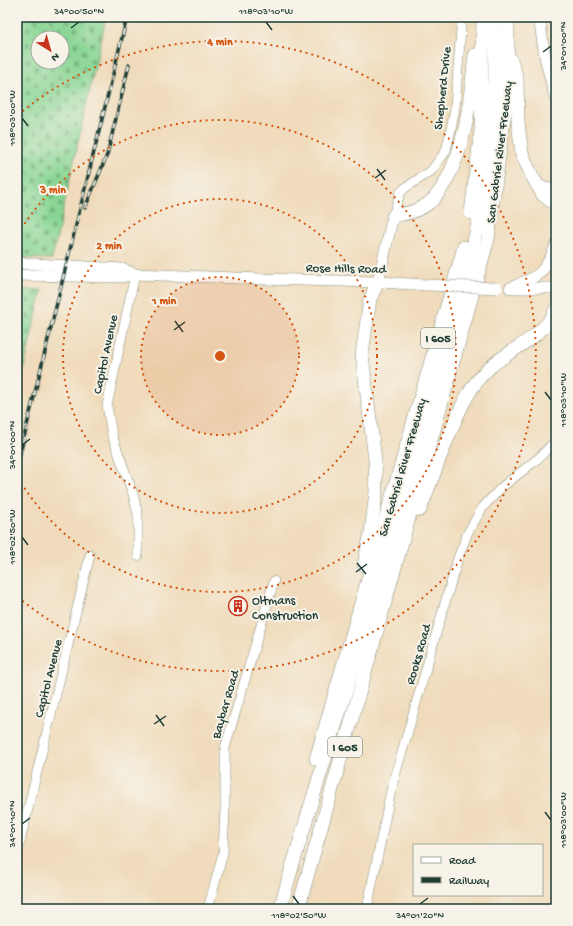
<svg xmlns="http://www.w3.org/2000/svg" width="573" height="926" font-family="'Gochi Hand',sans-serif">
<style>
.cemetery{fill:url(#cemetery-stones);stroke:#548a64;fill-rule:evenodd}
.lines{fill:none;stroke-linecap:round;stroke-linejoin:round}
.minor-casing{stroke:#888c78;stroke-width:10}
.major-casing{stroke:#888c78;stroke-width:12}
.highway-casing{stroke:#888c78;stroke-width:14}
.minor{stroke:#fff;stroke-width:9}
.major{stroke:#fff;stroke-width:11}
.highway{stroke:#fff;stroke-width:13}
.rail-casing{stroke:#1f3d34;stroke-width:3.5}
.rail{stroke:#f7f3e8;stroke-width:2;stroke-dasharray:6;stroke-linecap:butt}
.major-bridge-casing{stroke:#888c78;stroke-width:12;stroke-linecap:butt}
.major-bridge{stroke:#fff;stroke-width:11}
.ticks{fill:none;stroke:#1f3d34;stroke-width:1.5}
.ring{fill:none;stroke:#d45610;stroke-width:2;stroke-dasharray:2 4}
.labels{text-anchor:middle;stroke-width:4;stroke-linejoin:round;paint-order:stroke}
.shield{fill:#f7f3e8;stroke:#60746a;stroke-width:1}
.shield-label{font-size:12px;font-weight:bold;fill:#1f3d34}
.street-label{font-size:13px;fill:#1f3d34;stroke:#f7f3e8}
.poi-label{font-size:13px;fill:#1f3d34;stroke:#f7f3e8;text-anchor:start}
.centre{fill:#d45610;stroke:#f7f3e8;stroke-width:2}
.ring-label{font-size:12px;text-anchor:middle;font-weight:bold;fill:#d45610;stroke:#f7f3e8;stroke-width:4;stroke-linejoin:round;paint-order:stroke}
.neatline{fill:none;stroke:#1f3d34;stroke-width:1.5}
.ticks-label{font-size:10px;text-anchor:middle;fill:#1f3d34}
</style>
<defs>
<pattern id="cemetery-stones" width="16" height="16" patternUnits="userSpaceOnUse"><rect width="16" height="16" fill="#89d694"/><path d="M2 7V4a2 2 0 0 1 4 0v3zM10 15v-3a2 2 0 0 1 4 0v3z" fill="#6faf7a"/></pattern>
</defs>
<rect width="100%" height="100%" fill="#f7f3e8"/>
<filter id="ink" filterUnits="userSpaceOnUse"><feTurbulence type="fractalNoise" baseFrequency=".025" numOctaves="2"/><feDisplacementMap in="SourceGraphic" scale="8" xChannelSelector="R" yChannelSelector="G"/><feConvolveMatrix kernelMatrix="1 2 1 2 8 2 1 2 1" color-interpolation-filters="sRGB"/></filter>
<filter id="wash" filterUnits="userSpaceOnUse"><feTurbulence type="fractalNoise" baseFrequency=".012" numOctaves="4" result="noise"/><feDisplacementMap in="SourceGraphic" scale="16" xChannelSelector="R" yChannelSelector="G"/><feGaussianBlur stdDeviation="0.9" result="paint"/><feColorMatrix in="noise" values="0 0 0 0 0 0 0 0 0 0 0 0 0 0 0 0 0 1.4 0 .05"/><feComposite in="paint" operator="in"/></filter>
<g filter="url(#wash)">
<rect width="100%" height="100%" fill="#f0dcbc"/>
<!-- cemetery -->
<g class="cemetery">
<path d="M 17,17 L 106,17 L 52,259 L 17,258 ZM 38,38 L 62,38 L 62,62 L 38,62 Z"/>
<path d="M 17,289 L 42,290 L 17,397 Z"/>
</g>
</g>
<g filter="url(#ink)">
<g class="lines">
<!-- minor casing -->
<g class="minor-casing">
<g id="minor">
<path d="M 393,216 L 400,193 L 405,188 L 431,171 L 446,151 L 450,134 L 455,108 L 461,28 L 461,17"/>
<path d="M 135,274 L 107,406 L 112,435 L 133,494 L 138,515 L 138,556"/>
<path d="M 17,854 L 90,555"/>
<path d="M 208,909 L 223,853 L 225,808 L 225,748 L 274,581"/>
<path d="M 367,909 L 391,790 L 458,558 L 468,532 L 483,507 L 502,487 L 540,457 L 556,440"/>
</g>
</g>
<!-- major casing -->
<g class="major-casing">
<g id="major">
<path d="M 539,17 L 545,57 L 556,101"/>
<path d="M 17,263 L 123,269 L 135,274 L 262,279 L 378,282 L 427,285"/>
<path d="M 17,275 L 122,277 L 135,274"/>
<path d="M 378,282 L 393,216"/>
<path d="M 510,288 C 539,276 544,275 556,245"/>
<path d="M 516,288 L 556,288"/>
</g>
</g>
<!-- highway casing -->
<g class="highway-casing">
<g id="highway">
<path d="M 511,60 L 517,79 L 518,123 L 522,154 L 532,176 L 543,195 L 556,205"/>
<path d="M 537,185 C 544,189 548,192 556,188"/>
<path d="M 471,213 L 481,130 L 483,17"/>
<path d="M 393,216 C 406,214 420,211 430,202 C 436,198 441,189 445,183 C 467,144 470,99 475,55"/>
<path d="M 420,510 C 428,489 436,468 444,447 C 456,419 466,389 489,368 C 507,351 549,334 556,308"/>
<path d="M 364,565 L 371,532 L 376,492 L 375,460 L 362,354 L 370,299 L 378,282"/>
<path d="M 316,759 L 464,247"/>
<path d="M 280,909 C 304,823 332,738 358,652 C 378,582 398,513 418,443 C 437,379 458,316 472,251 C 489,175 498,95 495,17"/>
<path d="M 298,909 L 488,239 L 506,103 L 508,51 L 508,17"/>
</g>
</g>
<!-- minor -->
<use href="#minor" class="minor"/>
<!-- major -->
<use href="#major" class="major"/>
<!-- highway -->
<use href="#highway" class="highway"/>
<!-- rail casing -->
<g class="rail-casing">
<g id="rail">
<path d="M 85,208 L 107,155 L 129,65"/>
<path d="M 17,466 L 127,17"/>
</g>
</g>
<!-- rail -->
<use href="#rail" class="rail"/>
<!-- major-bridge casing -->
<g class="major-bridge-casing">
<path id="major-bridge" d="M 427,285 L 497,288"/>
</g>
<!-- major-bridge -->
<use href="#major-bridge" class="major-bridge"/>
</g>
</g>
<!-- ticks -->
<path class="ticks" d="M 266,22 L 272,30M 71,28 L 79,22M 543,52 L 551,46M 22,118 L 28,126M 377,169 L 385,180M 375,178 L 386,170M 175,321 L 183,332M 174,330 L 185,322M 545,392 L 551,400M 22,445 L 30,439M 22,537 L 28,545M 357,563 L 366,574M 356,572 L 367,564M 156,715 L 164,726M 154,724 L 166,716M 545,812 L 551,820M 22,824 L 30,818M 293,896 L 299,904M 420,904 L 428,898"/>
<!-- distance rings -->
<circle cx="220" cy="356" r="79" fill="#d45610" fill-opacity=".12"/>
<g class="ring">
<circle cx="220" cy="356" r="79"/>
<circle cx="220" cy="356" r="157"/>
<path d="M18 234A236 236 0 1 1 18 478"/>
<path d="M18 115A315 315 0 1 1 18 597"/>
</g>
<!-- icons -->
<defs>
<g id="building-ring" transform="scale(1)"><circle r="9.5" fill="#f7f3e8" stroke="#c8321e" stroke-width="1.5"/><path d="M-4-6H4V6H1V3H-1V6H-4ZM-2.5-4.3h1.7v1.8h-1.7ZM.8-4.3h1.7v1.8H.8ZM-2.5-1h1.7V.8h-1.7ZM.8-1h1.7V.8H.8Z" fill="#c8321e"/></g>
</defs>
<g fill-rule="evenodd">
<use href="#building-ring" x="238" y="606"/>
</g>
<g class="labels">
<!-- shield labels -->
<g class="shield">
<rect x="421" y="328" width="34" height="20" rx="3"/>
<rect x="328" y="737" width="34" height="20" rx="3"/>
</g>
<g class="shield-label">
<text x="438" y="342">I 605</text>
<text x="345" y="751">I 605</text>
</g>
<!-- street labels -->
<g class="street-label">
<text transform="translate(441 88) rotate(-84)" y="5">Shepherd Drive</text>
<text transform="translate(498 152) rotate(-83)" y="5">San Gabriel River Freeway</text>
<text transform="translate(346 267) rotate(1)" y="5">Rose Hills Road</text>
<text transform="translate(104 354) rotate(-78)" y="5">Capitol Avenue</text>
<text transform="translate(401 467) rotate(-74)" y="5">San Gabriel River Freeway</text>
<text transform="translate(417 654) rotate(-74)" y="5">Rooks Road</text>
<text transform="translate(47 678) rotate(-76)" y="5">Capitol Avenue</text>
<text transform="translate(224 704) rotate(-74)" y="5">Baybar Road</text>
</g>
<!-- poi labels -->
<g class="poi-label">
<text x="252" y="604">Oltmans<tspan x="252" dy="15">Construction</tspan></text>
</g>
</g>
<circle cx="220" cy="356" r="6" class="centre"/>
<g class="ring-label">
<text x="220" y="45">4 min</text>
<text x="53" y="193">3 min</text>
<text x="109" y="249">2 min</text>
<text x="164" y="304">1 min</text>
</g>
<!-- margin -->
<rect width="573" height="926" fill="none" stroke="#f7f3e8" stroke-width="44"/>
<!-- legend -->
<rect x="413" y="844" width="130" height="52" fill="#f7f3e8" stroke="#a1aaa0"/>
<rect x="421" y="857" width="20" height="6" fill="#ffffff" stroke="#a1aaa0"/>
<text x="449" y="864" font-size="12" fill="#1f3d34">Road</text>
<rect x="421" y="877" width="20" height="6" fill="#1f3d34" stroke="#a1aaa0"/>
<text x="449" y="884" font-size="12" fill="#1f3d34">Railway</text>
<!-- north arrow -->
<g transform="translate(50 50) rotate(143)"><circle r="19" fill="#f7f3e8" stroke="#a1aaa0"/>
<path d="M0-3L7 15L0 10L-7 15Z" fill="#c8321e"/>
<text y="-6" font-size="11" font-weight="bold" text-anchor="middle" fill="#1f3d34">N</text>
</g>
<rect x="22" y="22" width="529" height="882" class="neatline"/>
<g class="ticks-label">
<text x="79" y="14">34°00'50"N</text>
<text x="266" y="14">118°03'10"W</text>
<text transform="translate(562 46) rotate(-90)" y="4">34°01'00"N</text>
<text transform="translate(11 118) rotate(-90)" y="4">118°03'00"W</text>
<text transform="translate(562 400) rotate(-90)" y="4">118°03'10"W</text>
<text transform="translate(11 445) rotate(-90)" y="4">34°01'00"N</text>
<text transform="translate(11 537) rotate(-90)" y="4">118°02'50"W</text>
<text transform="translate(562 820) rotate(-90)" y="4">118°03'00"W</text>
<text transform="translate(11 824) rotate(-90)" y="4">34°01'10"N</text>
<text x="299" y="918">118°02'50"W</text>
<text x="420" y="918">34°01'20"N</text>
</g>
</svg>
